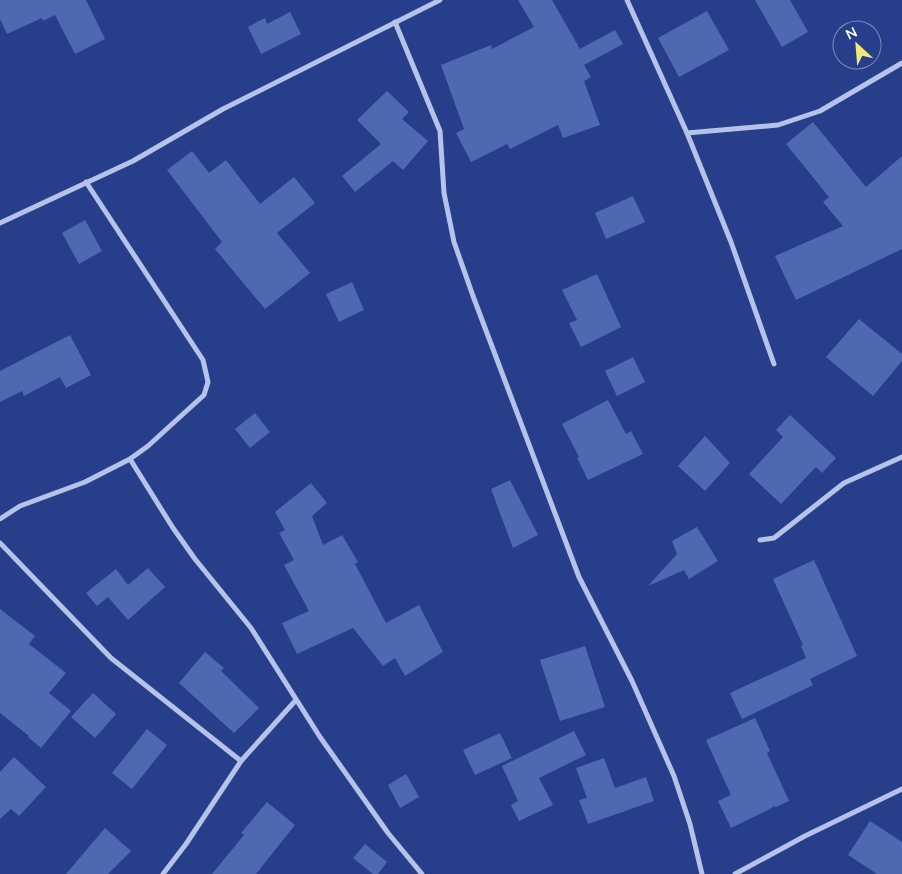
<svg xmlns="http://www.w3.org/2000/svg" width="902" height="874" font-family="Mulish,sans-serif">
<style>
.building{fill:#4f68b2}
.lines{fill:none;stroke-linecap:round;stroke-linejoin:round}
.street{stroke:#b5c2e9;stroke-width:5}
</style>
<rect width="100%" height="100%" fill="#273f8a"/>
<!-- building -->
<g class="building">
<path d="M 0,0 L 86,0 L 105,39 L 75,54 L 55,15 L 43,21 L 42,18 L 7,34 L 0,19 Z"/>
<path d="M 518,0 L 552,0 L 580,49 L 615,30 L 623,44 L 584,65 L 591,77 L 584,81 L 600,125 L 563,138 L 558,125 L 510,149 L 507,144 L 471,162 L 456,133 L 464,129 L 441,65 L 491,45 L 492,49 L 534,27 Z"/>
<path d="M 755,0 L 790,0 L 808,32 L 782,47 Z"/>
<path d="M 707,11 L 729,50 L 679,77 L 658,38 Z"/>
<path d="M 290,12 L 301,34 L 261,54 L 248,27 L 265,18 L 267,24 Z"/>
<path d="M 387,91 L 409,112 L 402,119 L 428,141 L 403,170 L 393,161 L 355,192 L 342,176 L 381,144 L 357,120 Z"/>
<path d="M 813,122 L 866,187 L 902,156 L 902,249 L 796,300 L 775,256 L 843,226 L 823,202 L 829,197 L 786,144 Z"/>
<path d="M 192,151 L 209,173 L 226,160 L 260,204 L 294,177 L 315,203 L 277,233 L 310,273 L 265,309 L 215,249 L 222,242 L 167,170 Z"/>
<path d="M 633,196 L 645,222 L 606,239 L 595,213 Z"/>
<path d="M 85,220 L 102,251 L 79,264 L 62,233 Z"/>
<path d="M 597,274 L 621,327 L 581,347 L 569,323 L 577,320 L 562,290 Z"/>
<path d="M 352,282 L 364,310 L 339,322 L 326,294 Z"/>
<path d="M 859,319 L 902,354 L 902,361 L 873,396 L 826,357 Z"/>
<path d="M 70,335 L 91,375 L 66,388 L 60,377 L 24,396 L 22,391 L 0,402 L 0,371 Z"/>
<path d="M 633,357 L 645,382 L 617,396 L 605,371 Z"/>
<path d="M 608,400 L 626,434 L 631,431 L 643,454 L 588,480 L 577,458 L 579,457 L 562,424 Z"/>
<path d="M 255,413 L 270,432 L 250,448 L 235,429 Z"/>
<path d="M 790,415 L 836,458 L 822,473 L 816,467 L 781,504 L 749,474 L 783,437 L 776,430 Z"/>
<path d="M 705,436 L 730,463 L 705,491 L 678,466 Z"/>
<path d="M 510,480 L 538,535 L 513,548 L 491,489 Z"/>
<path d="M 311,483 L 327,503 L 312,516 L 323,545 L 342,535 L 358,562 L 355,564 L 386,623 L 419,605 L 443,652 L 405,676 L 395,658 L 383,666 L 353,628 L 297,654 L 282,623 L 309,611 L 284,565 L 294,560 L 279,533 L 285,530 L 275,512 Z"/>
<path d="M 697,527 L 718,561 L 689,579 L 684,570 L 648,586 L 677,554 L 672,541 Z"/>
<path d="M 814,560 L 857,656 L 810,679 L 813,685 L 742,719 L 730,693 L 806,658 L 801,646 L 803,645 L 773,579 Z"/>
<path d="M 148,568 L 165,587 L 128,620 L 108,597 L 97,606 L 86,593 L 116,569 L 128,585 Z"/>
<path d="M 0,609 L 35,636 L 29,644 L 66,673 L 49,693 L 71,711 L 41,748 L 28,737 L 29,736 L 0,713 Z"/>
<path d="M 585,646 L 605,707 L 560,721 L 540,660 Z"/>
<path d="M 205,652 L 224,668 L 221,671 L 259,708 L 234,733 L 179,683 Z"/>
<path d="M 93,693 L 116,714 L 95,738 L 71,717 Z"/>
<path d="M 755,718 L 770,751 L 767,753 L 789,801 L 776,807 L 774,806 L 770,809 L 731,828 L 718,801 L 731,795 L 706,740 Z"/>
<path d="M 147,729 L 167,745 L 132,789 L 112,773 Z"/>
<path d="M 574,731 L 586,755 L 539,778 L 553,805 L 519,821 L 511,805 L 518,801 L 502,766 Z"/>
<path d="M 500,733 L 512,758 L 475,775 L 463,750 Z"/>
<path d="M 14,757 L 46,787 L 19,816 L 11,809 L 0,819 L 0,772 Z"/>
<path d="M 604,758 L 615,788 L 646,777 L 654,801 L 588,824 L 579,800 L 587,798 L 576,768 Z"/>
<path d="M 406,774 L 419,797 L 400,808 L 388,785 Z"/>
<path d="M 267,802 L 295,825 L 256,874 L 212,874 L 244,835 L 241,833 Z"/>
<path d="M 870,821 L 902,842 L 902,874 L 877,874 L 848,855 Z"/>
<path d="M 105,828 L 131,851 L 108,874 L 66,874 Z"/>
<path d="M 365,844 L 387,862 L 378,874 L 373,874 L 353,858 Z"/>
</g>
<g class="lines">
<!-- street -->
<g class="street">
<path d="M 627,0 L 687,133 L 731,242 L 774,364"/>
<path d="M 395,22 L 440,131 L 444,193 L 454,242 L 473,296 L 579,577 L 632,681 L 674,776 L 690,824 L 702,874"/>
<path d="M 687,133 L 778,125 L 820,111 L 902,63"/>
<path d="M 0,223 L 133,161 L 223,109 L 440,0"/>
<path d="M 130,459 L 173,528 L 195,559 L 251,628 L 320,737 L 388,833 L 422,874"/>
<path d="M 0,519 L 20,506 L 85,482 L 130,459 L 148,446 L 204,395 L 208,382 L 203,360 L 86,182"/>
<path d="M 760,540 L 774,538 L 844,483 L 902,457"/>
<path d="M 0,543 L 111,658 L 241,761"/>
<path d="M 163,874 L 186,844 L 241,761 L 296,700"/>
<path d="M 735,874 L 805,836 L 902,789"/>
</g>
</g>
<!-- north arrow -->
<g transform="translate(857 45) rotate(334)"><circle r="24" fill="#273f8a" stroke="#7d8cb9"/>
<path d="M0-4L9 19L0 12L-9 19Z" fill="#f2e77a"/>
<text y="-8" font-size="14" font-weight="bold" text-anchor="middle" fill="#ffffff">N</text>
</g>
</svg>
